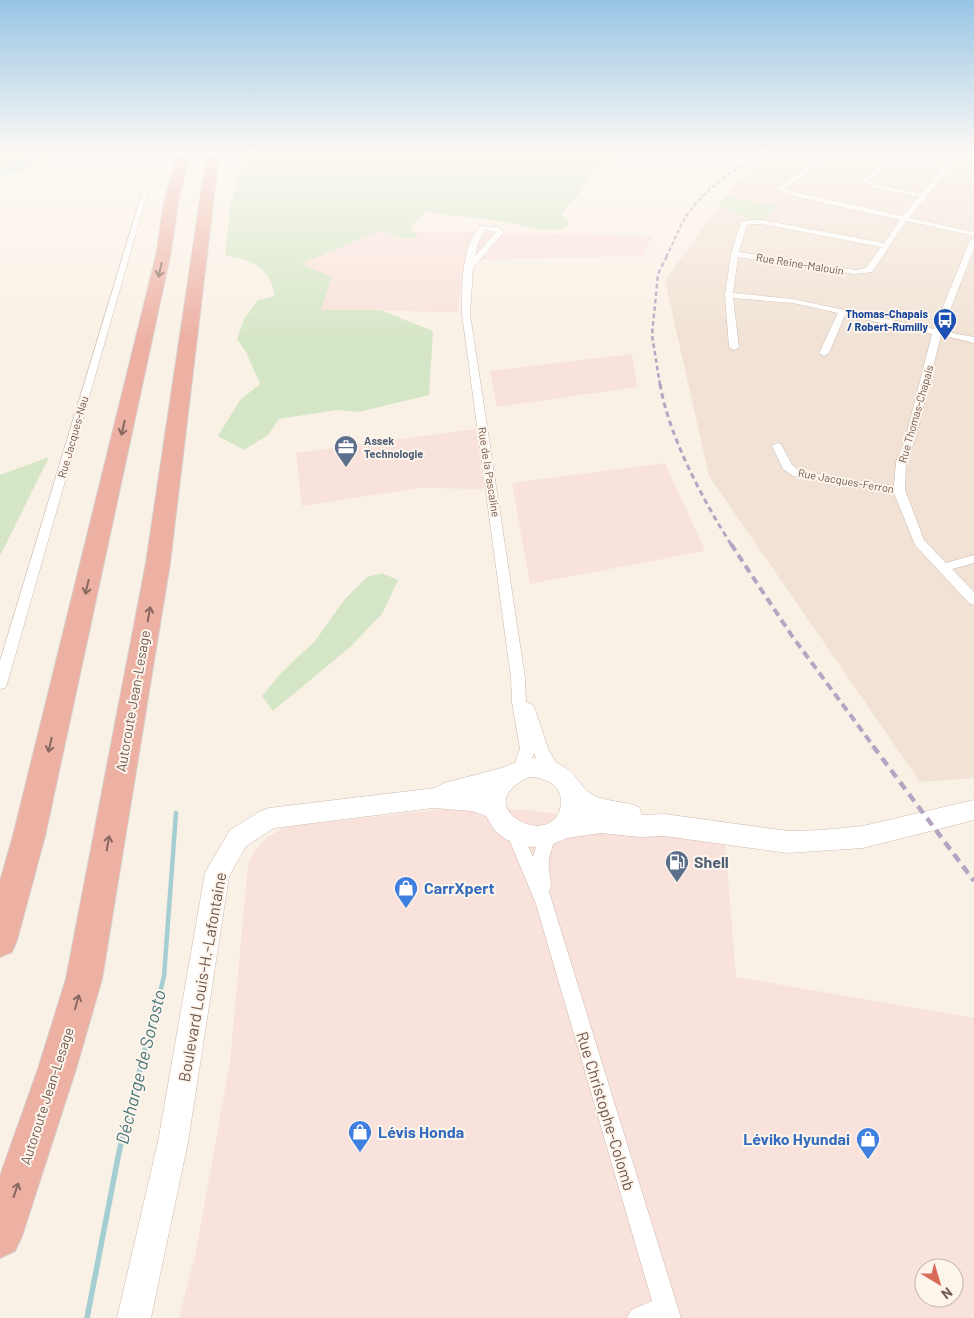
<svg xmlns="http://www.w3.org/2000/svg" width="974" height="1318" font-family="Barlow,sans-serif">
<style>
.residential{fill:#f1e2d5}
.commercial{fill:#f9e2db;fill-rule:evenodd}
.green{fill:#d5e6c6}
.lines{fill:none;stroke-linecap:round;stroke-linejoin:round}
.stream-far1{stroke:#a4ced2;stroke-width:4.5}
.stream{stroke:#a4ced2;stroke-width:5.5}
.river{fill:#bddfe1;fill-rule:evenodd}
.street-casing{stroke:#cab8ad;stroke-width:1}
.secondary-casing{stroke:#cfbaae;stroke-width:1}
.highway-casing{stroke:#d7d0cd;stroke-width:2}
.street{fill:#fff;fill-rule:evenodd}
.secondary{fill:#fff;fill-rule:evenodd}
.highway{fill:#edb1a4;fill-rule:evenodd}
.rail-far4{stroke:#b3a6c2;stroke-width:2;stroke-dasharray:4 2.5;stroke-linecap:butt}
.rail-far3{stroke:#b3a6c2;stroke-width:2.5;stroke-dasharray:4.5 3;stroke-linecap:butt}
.rail-far2{stroke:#b3a6c2;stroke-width:3;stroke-dasharray:5.5 4;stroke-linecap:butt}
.rail-far1{stroke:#b3a6c2;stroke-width:4;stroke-dasharray:8 5;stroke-linecap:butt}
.rail{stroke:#b3a6c2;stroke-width:4.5;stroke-dasharray:9 6;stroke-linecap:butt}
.oneway{stroke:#89695f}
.labels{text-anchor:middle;stroke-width:4;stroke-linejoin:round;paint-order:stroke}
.far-street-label{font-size:11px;fill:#70574e;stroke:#fdf5ec}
.far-transit-label{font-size:11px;font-weight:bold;fill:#164399;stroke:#fdf5ec;text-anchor:end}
.far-service-label{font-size:11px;font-weight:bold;fill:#4e5e75;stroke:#fdf5ec;text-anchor:start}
.street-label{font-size:14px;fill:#70574e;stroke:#fdf5ec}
.near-service-label{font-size:16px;font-weight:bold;fill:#4e5e75;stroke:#fdf5ec;text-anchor:start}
.near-shop-label{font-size:16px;font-weight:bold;fill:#366cbe;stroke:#fdf5ec;text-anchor:start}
.near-street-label{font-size:16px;fill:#70574e;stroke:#fdf5ec}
.near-water-label{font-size:18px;font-style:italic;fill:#47767b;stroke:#fdf5ec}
</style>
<rect width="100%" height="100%" fill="#faf1e6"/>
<!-- residential -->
<path class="residential" d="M 779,154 L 974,154 L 974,778 L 920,782 L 709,476 L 665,281 L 736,181 Z"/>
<!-- commercial -->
<g class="commercial">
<path d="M 379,231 L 404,238 L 416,238 L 417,235 L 411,231 L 652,236 L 643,256 L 465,260 L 458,312 L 320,310 L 300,264 Z"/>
<path d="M 632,354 L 637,387 L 497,407 L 490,371 Z"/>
<path d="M 476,429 L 484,489 L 419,488 L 302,506 L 296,453 Z"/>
<path d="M 665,463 L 705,551 L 530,584 L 512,483 Z"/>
<path d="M 461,807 L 531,810 L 725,840 L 736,977 L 974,1018 L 974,1318 L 179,1318 L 196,1251 L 230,1062 L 248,864 L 254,852 L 266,838 L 285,827 ZM 924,1268 L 954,1268 L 954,1298 L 924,1298 Z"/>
</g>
<!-- green -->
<g class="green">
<path d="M 6,154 L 50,154 L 37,167 L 0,177 L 0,158 Z"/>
<path d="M 244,154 L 709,154 L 704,156 L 625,156 L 598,168 L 562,215 L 570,223 L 563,230 L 539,229 L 493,220 L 425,212 L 412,226 L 412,231 L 418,235 L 416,238 L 404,238 L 379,231 L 301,264 L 332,277 L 321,310 L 380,310 L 433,331 L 429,395 L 359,412 L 336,410 L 279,419 L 268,435 L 244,450 L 218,436 L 240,400 L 260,384 L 246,352 L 237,339 L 244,319 L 258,300 L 275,296 C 270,267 252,259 225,256 L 230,209 Z"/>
<path d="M 725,196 L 777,207 L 762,222 L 756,221 L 719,205 Z"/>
<path d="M 49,457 L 0,556 L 0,475 Z"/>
<path d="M 382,573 L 398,580 L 382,614 L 350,647 L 273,711 L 262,696 L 281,673 L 315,641 L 345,599 L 367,577 Z"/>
</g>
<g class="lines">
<!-- stream-far1 -->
<path class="stream-far1" d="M 158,1001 L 164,976 L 176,813"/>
<!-- stream -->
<path class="stream" d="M 87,1318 L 119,1152 L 158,999"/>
<!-- river -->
<path class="river" d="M 32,154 L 44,154 L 20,170 L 0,178 L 0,171 Z"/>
<!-- street casing -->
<g class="street-casing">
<g id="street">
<path d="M 824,154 L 831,154 L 785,189 L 799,193 L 903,216 L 919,197 L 872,187 L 861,182 L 861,180 L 887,160 L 944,167 L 955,154 L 961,154 L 909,218 L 974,232 L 974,236 L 906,221 L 872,272 L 855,274 L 738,257 L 733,293 L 793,299 L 934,329 L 970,240 L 974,238 L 974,249 L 942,331 L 974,337 L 974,343 L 941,335 L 915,440 L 906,462 L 905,490 L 924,540 L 946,563 L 974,555 L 974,563 L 952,569 L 974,592 L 974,605 L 969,603 L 915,545 L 894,493 L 793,476 L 783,469 L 772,446 L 777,443 L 781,444 L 792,465 L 800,471 L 894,486 L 896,462 L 905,440 L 932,334 L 845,315 L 829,353 L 824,356 L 819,353 L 838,313 L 793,303 L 733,298 L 739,347 L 734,350 L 729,347 L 725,295 L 731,254 L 741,222 L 750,220 L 762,220 L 884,243 L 900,220 L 797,197 L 778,190 L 778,188 ZM 889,164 L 941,170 L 922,194 L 876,184 L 867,181 ZM 751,224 L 762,224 L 881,247 L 866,268 L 855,270 L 739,252 L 747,225 Z"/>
<path d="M 143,190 L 148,191 L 7,684 L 5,688 L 0,689 L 0,661 Z"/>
<path d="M 480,226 L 498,227 L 504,232 L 473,268 L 470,314 L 525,678 L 526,702 L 533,705 L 535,709 L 549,751 L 562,772 L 559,777 C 546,781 539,763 534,753 L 526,774 L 521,776 L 516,774 L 513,769 L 520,749 L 512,702 L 511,678 L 462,314 C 462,287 461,247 480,226 ZM 485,230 L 496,232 L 475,256 L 478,243 Z"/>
<path d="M 514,825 L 520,827 L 533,857 L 541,830 L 547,828 L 553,830 C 557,840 550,850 549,861 C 547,872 554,882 549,892 L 681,1318 L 627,1318 L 631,1310 L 652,1301 L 536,904 L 506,832 L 508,827 Z"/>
</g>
</g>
<!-- secondary casing -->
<g class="secondary-casing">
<path id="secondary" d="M 527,758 C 543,758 563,762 574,775 C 580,783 584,790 593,795 C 606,802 625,801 639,807 L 642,815 L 664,814 L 788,831 L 823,830 L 863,826 L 974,800 L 974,820 L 863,848 L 788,853 L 664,836 L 640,837 L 601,833 L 567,838 L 548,846 L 531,847 L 507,840 L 495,831 L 486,816 L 472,811 L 433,808 L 274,828 L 246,846 L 229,876 L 188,1142 L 151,1318 L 117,1318 L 158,1142 L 205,873 L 230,830 L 261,811 L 269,808 L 435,788 L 444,783 L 502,768 ZM 529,777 C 548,777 566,788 560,809 C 549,850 466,806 529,777 Z"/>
</g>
<!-- highway casing -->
<g class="highway-casing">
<g id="highway">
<path d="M 178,154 L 190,154 L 178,203 L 170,256 L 45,836 L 17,940 L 12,952 L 0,957 L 0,881 L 13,836 L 156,256 L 164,203 Z"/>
<path d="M 207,154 L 219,154 L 170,563 L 102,979 L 76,1069 L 22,1236 L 15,1251 L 0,1258 L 0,1176 L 38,1069 L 66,979 L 146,563 Z"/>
</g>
</g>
<!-- street -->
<use href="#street" class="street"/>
<!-- secondary -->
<use href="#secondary" class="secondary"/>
<!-- highway -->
<use href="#highway" class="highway"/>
<!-- rail-far4 -->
<path class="rail-far4" d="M 666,257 C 673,244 678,230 685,218 C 703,190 733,171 760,154"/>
<!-- rail-far3 -->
<path class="rail-far3" d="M 660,385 L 652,335 L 658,274 L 667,256"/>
<!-- rail-far2 -->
<path class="rail-far2" d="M 660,384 C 669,437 703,500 732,546"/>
<!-- rail-far1 -->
<path class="rail-far1" d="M 731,544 L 792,636 L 874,747"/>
<!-- rail -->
<path class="rail" d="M 873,746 L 974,881"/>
</g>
<!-- one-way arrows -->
<defs><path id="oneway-shaft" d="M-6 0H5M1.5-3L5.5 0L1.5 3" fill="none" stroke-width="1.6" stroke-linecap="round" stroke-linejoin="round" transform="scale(1.25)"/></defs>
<g class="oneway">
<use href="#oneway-shaft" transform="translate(160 270) rotate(103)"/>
<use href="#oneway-shaft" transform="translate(123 428) rotate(103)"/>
<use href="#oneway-shaft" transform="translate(87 587) rotate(103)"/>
<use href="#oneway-shaft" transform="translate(149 614) rotate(-80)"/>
<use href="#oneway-shaft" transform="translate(50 745) rotate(103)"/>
<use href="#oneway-shaft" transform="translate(108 843) rotate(-80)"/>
<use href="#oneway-shaft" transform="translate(77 1002) rotate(-74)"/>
<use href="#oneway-shaft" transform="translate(16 1190) rotate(-71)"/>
</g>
<!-- sky -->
<linearGradient id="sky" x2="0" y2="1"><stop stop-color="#97c5e5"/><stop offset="0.45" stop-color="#fdf9f4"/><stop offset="1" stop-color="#fdf9f4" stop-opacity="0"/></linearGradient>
<rect width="974" height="339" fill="url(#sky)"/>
<!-- icons -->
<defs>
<g id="bus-pin" transform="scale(1.25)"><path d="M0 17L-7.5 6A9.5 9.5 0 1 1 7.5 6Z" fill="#1a4fb4" stroke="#fdf5ec"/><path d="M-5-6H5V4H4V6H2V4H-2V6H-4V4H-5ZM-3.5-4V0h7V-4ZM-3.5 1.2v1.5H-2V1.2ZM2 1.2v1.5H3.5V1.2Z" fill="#fff"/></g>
<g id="office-pin" transform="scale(1.25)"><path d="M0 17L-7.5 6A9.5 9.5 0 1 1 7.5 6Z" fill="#5c6f8a" stroke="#fdf5ec"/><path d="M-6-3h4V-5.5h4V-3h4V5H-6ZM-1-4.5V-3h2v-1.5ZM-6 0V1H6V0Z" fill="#fff"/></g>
<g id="fuel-pin" transform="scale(1.25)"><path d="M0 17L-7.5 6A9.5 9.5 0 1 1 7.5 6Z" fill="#5c6f8a" stroke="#fdf5ec"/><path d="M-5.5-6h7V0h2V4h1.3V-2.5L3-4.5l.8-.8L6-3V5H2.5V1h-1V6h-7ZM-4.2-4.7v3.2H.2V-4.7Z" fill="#fff"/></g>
<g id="shop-pin" transform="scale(1.25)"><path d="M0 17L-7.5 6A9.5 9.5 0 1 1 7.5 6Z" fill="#3f7fe0" stroke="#fdf5ec"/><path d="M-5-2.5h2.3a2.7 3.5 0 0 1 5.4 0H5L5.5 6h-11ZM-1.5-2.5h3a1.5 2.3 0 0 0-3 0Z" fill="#fff"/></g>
</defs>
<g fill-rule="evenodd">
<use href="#bus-pin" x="945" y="320"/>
<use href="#office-pin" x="346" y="447"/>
<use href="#fuel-pin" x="677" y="862"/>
<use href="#shop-pin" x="406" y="888"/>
<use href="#shop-pin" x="360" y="1132"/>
<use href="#shop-pin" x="868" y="1139"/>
</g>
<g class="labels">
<!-- far-street labels -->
<g class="far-street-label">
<text transform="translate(800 264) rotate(9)" y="4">Rue Reine-Malouin</text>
<text transform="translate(916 414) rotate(-74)" y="4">Rue Thomas-Chapais</text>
<text transform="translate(73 437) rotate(-74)" y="4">Rue Jacques-Nau</text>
<text transform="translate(489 472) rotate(81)" y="4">Rue de la Pascaline</text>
<text transform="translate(846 481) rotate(10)" y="4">Rue Jacques-Ferron</text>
</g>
<!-- far-transit labels -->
<g class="far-transit-label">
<text x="928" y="318">Thomas-Chapais<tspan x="928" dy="13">/ Robert-Rumilly</tspan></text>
</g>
<!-- far-service labels -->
<g class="far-service-label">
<text x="364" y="445">Assek<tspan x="364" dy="13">Technologie</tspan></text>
</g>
<!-- street labels -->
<g class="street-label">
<text transform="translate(133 701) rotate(-80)" y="5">Autoroute Jean-Lesage</text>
<text transform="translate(47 1096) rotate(-72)" y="5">Autoroute Jean-Lesage</text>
</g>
<!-- near-service labels -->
<g class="near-service-label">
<text x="694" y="868">Shell</text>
</g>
<!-- near-shop labels -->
<g class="near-shop-label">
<text x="424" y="894">CarrXpert</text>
<text x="378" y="1138">Lévis Honda</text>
<text x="850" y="1145" text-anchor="end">Léviko Hyundai</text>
</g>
<!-- near-street labels -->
<g class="near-street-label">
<text transform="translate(202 977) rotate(-80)" y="6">Boulevard Louis-H.-Lafontaine</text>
<text transform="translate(606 1111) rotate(73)" y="6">Rue Christophe-Colomb</text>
</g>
<!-- near-water labels -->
<g class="near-water-label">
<text transform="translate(141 1067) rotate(-76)" y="6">Décharge de Sorosto</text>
</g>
</g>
<!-- north arrow -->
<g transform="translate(939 1283) rotate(142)"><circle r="24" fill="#fdf5ec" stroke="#c5b6ad"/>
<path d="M0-4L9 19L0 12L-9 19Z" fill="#d76b58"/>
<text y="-8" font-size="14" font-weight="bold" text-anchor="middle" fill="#70574e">N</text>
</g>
</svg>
